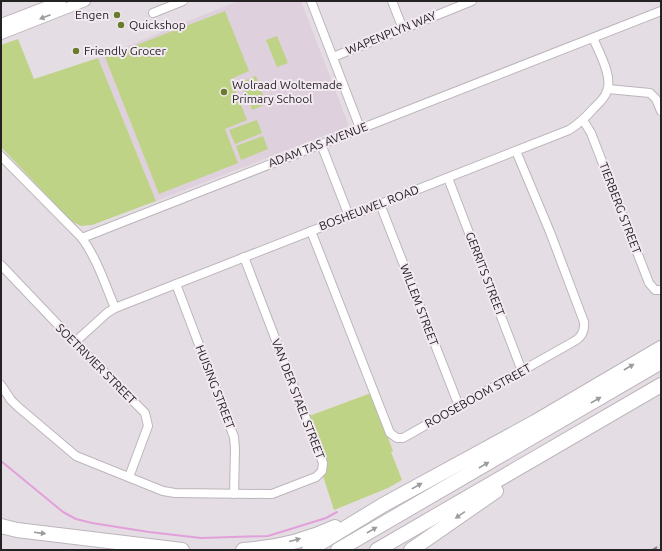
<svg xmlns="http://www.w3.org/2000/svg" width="662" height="551" font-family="Ubuntu,sans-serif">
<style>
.built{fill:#ded0dc}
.green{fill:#bfd386}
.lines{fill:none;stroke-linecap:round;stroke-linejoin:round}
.stream{stroke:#e2a0db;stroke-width:2}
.minor-casing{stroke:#bdb5bc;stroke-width:10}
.tertiary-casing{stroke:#bdb5bc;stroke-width:12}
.motorway-casing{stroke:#bdb5bc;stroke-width:16}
.minor{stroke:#fff;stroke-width:8}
.tertiary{stroke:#fff;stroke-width:10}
.motorway{stroke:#fff;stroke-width:14}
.rail{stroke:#878286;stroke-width:2;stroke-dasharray:6 3;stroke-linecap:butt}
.oneway{fill:#9d9c9c}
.poi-dot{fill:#6a7c2c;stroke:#f3eaf1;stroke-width:1.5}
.labels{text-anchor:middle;stroke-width:4;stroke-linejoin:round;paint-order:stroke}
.poi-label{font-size:12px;fill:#252224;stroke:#f3eaf1;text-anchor:start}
.street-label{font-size:12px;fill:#252224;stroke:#f3eaf1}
</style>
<rect width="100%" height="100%" fill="#e5dde4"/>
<!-- built -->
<path class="built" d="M 238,1 L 301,1 L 349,126 L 156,201 L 98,58 Z"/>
<!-- green -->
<g class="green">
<path d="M 225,11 L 249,71 L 231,79 L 247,120 L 225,129 L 238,163 L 159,194 L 105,57 Z"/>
<path d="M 277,36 L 288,63 L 277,67 L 266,40 Z"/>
<path d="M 18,39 L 34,79 L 98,58 L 156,201 L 92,225 L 81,226 L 71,221 L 1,147 L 1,45 Z"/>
<path d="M 256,76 L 266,104 L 252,110 L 241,82 Z"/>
<path d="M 257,120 L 262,133 L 235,144 L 229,130 Z"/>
<path d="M 263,136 L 268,149 L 241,160 L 236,146 Z"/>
<path d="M 371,393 L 393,451 L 391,452 L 402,480 L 388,488 L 334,510 L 323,476 L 326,469 L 327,461 L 309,416 Z"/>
</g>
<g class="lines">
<!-- stream -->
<path class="stream" d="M 1,461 L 63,512 L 76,519 L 92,523 L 149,532 L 201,538 L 268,536 L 326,518 L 337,512"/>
<!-- minor casing -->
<g class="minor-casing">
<g id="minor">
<path d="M 311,1 L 360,128"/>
<path d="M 392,1 L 403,29"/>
<path d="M 153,13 L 183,1"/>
<path d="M 333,57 L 472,1"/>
<path d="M 608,89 L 650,93 L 656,99 L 661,111"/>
<path d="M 583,120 L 591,133 L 649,283 L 655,290 L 661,290"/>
<path d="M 321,144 L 349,216"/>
<path d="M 1,156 L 82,238 C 97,259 105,284 115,308"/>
<path d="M 448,178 L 522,371"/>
<path d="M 380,204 L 459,406"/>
<path d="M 311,231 L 390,433 L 397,438 L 403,438 L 573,342 C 581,338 585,332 584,322 L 550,232 L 516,151"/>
<path d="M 82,238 L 661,11"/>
<path d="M 1,265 L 61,328 L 145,413 L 148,426 L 129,477"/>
<path d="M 176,284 L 234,437 L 235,449 L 234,494"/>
<path d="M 75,342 L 107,313 L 115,308 L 569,130 C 579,124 586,117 594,108 C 599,103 605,98 607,91 C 613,77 599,52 593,38"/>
<path d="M 1,385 L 11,400 L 17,406 L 76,456 L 163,491 L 175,493 L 267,494 L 272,494 L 316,477 L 322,471 L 323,463 L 244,257"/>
</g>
</g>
<!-- tertiary casing -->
<g class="tertiary-casing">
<g id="tertiary">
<path d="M 1,24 L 61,1"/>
<path d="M 1,34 L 85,1"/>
</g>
</g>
<!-- motorway casing -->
<g class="motorway-casing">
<g id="motorway">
<path d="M 1,526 L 17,530 L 182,550"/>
<path d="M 243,550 C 274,548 307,540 335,527"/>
<path d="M 309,550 L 383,505 L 535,422 L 661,348"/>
<path d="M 338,550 L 661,362"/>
<path d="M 377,550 L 661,385"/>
<path d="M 411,550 L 496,491"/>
</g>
</g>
<!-- minor -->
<use href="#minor" class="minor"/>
<!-- tertiary -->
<use href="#tertiary" class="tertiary"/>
<!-- motorway -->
<use href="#motorway" class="motorway"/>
<!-- rail -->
<path class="rail" d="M 652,550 L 661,545"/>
</g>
<!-- one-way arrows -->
<defs><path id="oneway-solid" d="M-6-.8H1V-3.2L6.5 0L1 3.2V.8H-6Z"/></defs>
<g class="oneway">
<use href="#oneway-solid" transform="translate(45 17) rotate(159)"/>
<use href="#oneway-solid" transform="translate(629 367) rotate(-30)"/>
<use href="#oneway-solid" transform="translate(596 400) rotate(-30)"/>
<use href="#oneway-solid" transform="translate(484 465) rotate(-30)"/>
<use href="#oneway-solid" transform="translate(417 486) rotate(-29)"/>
<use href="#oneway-solid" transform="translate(460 515) rotate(145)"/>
<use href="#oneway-solid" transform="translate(372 530) rotate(-30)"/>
<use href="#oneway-solid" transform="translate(40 533) rotate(7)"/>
<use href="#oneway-solid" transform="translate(295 540) rotate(-15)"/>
</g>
<!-- markers -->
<g class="poi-dot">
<circle cx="117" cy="15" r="4"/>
<circle cx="121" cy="25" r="4"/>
<circle cx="76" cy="51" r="4"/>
<circle cx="224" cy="92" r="4"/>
</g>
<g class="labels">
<!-- poi labels -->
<g class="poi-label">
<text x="109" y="19" text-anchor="end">Engen</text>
<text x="129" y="29">Quickshop</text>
<text x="84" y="55">Friendly Grocer</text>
<text x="232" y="89">Wolraad Woltemade<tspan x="232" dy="14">Primary School</tspan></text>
</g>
<!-- street labels -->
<g class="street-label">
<text transform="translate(391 33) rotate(-22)" y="4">WAPENPLYN WAY</text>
<text transform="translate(318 145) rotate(-21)" y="4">ADAM TAS AVENUE</text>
<text transform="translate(369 208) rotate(-21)" y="4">BOSHEUWEL ROAD</text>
<text transform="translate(620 208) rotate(69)" y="4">TIERBERG STREET</text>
<text transform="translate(485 274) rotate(69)" y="4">GERRITS STREET</text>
<text transform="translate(419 305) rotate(69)" y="4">WILLEM STREET</text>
<text transform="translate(96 364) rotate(45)" y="4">SOETRIVIER STREET</text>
<text transform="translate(215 387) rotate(69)" y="4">HUISING STREET</text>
<text transform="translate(478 396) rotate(-29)" y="4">ROOSEBOOM STREET</text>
<text transform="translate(298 399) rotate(69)" y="4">VAN DER STAEL STREET</text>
</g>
</g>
<!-- border -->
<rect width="662" height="551" fill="none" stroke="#252224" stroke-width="4"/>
</svg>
